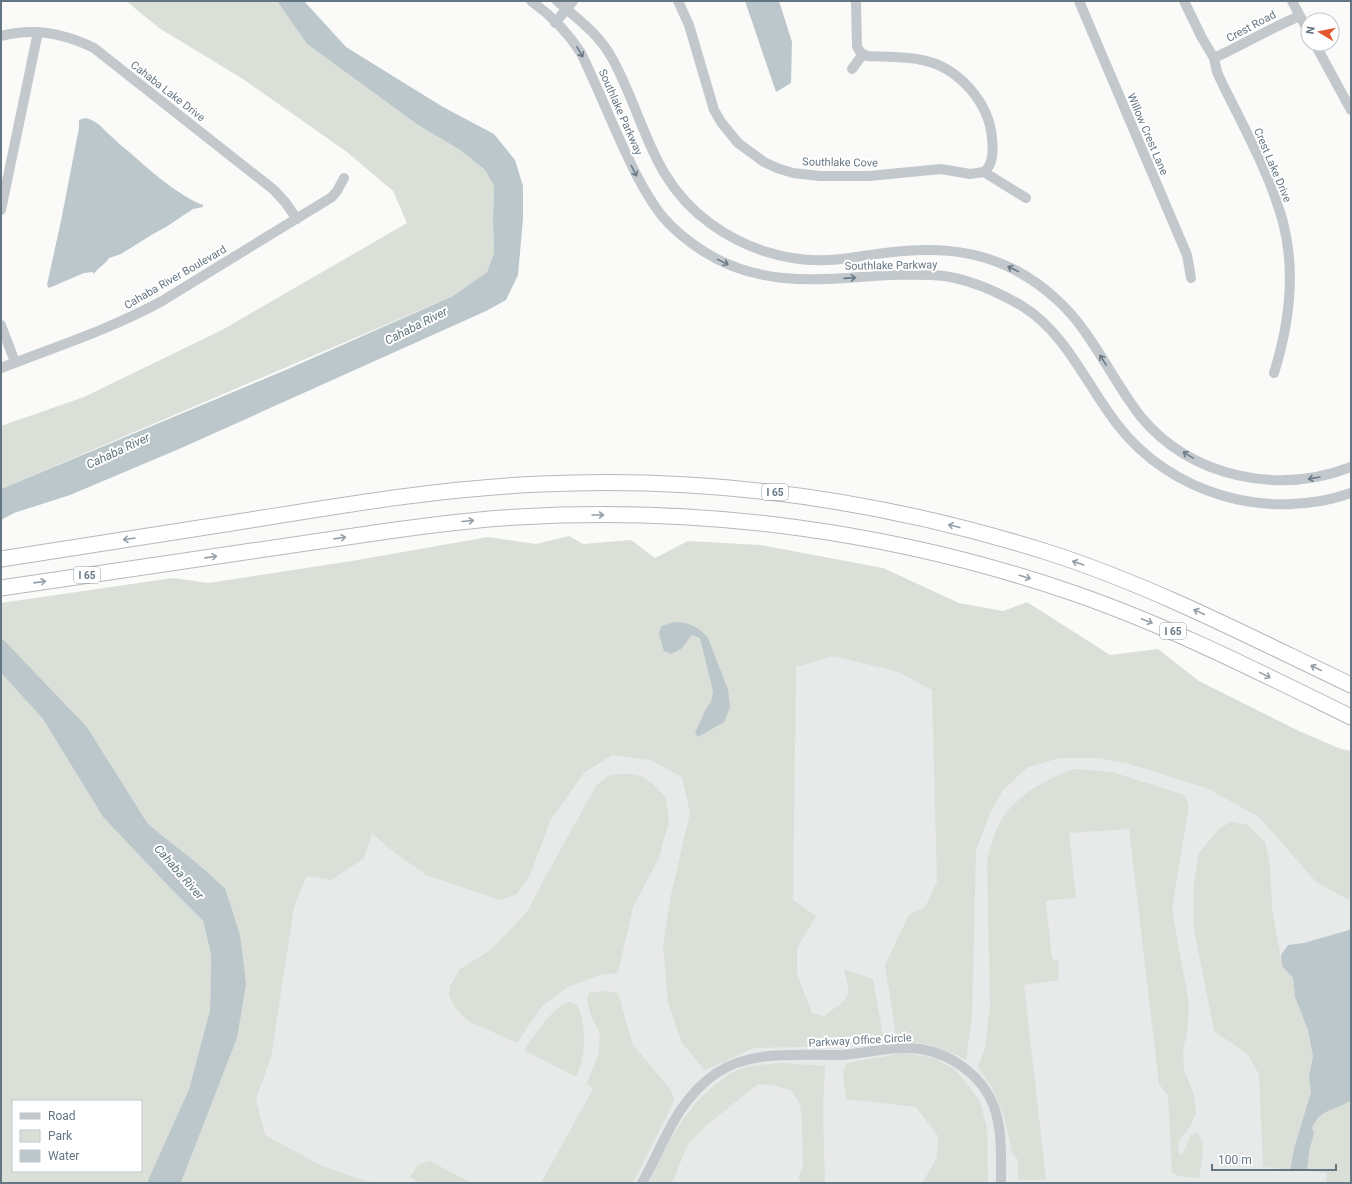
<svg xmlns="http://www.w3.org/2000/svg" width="1352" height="1184" font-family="Roboto,sans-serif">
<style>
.built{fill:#e8e9e9}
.green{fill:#dadfd7;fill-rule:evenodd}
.water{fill:#bbc7cb}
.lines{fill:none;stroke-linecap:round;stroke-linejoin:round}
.highway-casing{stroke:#b4b9bd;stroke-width:17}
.minor{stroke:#c3c8cc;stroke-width:10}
.highway{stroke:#fff;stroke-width:15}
.oneway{stroke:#6a7a87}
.oneway2{stroke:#939fa8}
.labels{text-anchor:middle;stroke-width:4;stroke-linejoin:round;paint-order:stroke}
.shield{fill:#fff;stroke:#939fa8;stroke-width:1}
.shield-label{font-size:10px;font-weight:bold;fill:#657683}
.street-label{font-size:11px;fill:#657683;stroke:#fff}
.water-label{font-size:12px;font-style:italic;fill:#60757c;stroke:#fff}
</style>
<rect width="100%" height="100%" fill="#fafaf8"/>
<!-- built -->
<path class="built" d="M 716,620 L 1351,796 L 1351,1183 L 230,1183 L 284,846 Z"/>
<!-- green -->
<g class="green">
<path d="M 126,1 L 277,1 L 307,44 L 418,125 L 460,150 L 485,170 L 494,186 L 493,221 L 494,253 L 487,272 L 453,296 L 1,489 L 1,426 L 84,397 L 222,330 L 407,223 L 393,191 L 347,152 L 243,79 L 159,28 Z"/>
<path d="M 569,536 L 583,544 L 631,540 L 655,558 L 688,541 L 760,545 L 883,568 L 959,603 L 1003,611 L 1027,602 L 1110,655 L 1158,649 L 1199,681 L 1299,731 L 1341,749 L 1351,751 L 1351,901 L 1316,882 L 1259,817 L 1207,788 L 1126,763 L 1095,758 L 1060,758 L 1028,767 L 1003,790 L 989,815 L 976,851 L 972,1017 L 966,1060 L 956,1055 L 928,1044 L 897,1041 L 885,965 L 909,915 L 925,907 L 937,882 L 932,690 L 899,672 L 834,656 L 796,667 L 793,900 L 816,916 L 797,948 L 797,974 L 812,1013 L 824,1016 L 843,1002 L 849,993 L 844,969 L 873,979 L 884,1041 L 805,1047 L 754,1048 L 705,1070 L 682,1043 L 668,1002 L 663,945 L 671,895 L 690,813 L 682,777 L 650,760 L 612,755 L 584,773 L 550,821 L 531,873 L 517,894 L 500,900 L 426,875 L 390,849 L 372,833 L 364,858 L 331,880 L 307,876 L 294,907 L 271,1057 L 256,1099 L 265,1135 L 320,1165 L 356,1178 L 375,1183 L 181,1183 L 237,1038 L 225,888 L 198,864 L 148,824 L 87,727 L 1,637 L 1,603 L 173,578 L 208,583 L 352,561 L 488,537 L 536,544 Z"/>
<path d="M 1,673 L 43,719 L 103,817 L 174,892 L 203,921 L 211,955 L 210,1010 L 189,1089 L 148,1183 L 1,1183 ZM 13,1101 L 141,1101 L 141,1171 L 13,1171 Z"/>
<path d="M 1074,769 L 1112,772 L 1184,795 L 1189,804 L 1172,910 L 1189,1004 L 1187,1032 L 1183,1051 L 1184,1070 L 1193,1092 L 1196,1113 L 1190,1127 L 1179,1140 L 1178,1152 L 1182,1155 L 1191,1135 L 1198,1133 L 1203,1143 L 1202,1162 L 1199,1178 L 1178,1176 L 1172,1172 L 1168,1095 L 1159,1084 L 1129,829 L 1069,833 L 1076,898 L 1050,900 L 1046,903 L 1052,958 L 1058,961 L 1059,980 L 1024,985 L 1046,1180 L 1018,1180 L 1018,1160 L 1012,1153 L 1004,1116 L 992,1087 L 978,1067 L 985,1049 L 990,1005 L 987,860 C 991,846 996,826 1005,814 C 1023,792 1048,778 1074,769 Z"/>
<path d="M 619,774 L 630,774 L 642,776 L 654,785 L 666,798 L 669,821 L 659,858 L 633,907 L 618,973 L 599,975 L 566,988 L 542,1006 L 517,1043 L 468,1021 L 453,1005 L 449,994 L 450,986 L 460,969 L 491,950 L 527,912 L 548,872 L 596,786 L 608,776 Z"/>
<path d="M 1231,822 L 1248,825 L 1265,842 L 1270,865 L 1272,907 L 1282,966 L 1293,978 L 1295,998 L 1308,1030 L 1313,1057 L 1309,1076 L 1311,1092 L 1294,1149 L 1290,1170 L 1263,1167 L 1259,1074 L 1247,1054 L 1214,1031 L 1193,924 L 1194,882 L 1199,853 L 1220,828 Z"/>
<path d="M 607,991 L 618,993 L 633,1045 L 670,1089 L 674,1098 L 673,1103 L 633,1183 L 541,1183 L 593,1089 L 587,1083 L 598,1056 L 600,1034 L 591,1016 L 587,998 L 589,993 Z"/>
<path d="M 568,1002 C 571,1002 574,1003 576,1005 C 585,1013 585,1048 582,1059 C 581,1065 578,1071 576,1077 L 524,1050 C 537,1033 548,1012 568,1002 Z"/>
<path d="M 1351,1031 L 1351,1183 L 1326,1183 L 1327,1173 L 1307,1171 L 1312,1128 L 1315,1120 L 1326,1111 Z"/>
<path d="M 904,1053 L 934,1058 L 955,1070 L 968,1085 L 980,1102 L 987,1128 L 988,1183 L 922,1183 L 937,1158 L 938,1136 L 916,1107 L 846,1099 L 843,1072 L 847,1063 Z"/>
<path d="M 783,1063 L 825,1066 L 823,1108 L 825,1183 L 801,1183 L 798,1177 L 803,1167 L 802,1124 L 800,1104 L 791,1090 L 772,1085 L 758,1084 L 708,1124 L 688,1144 L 672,1183 L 649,1183 C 665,1146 683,1111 715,1085 C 720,1081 724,1077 730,1074 C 744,1065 767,1064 783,1063 Z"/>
<path d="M 430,1161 L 469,1182 L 420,1183 L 410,1177 L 418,1165 Z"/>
</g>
<!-- water -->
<g class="water">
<path d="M 277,1 L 304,1 L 346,47 L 443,107 L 494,134 L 515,160 L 523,186 L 523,219 L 518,275 L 506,300 L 486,311 L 179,449 L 70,495 L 14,513 L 1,520 L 1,489 L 288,369 L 453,296 L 487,272 L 494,253 L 493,221 L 494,186 L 485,170 L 460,150 L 418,125 L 307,44 Z"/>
<path d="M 745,1 L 779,1 L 792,42 L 791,83 L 776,92 Z"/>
<path d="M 85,118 C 97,120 103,129 112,137 C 117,142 123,147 128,151 C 147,168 180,197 203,205 L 203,207 L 193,209 L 166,227 L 153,234 L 121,254 L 109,258 C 105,265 97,268 94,274 L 93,272 L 84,273 L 49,288 L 47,285 L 61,221 L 79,128 L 79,120 Z"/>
<path d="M 675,622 C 688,622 699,627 708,638 L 728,690 L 730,707 L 724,722 L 698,737 L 695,733 L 707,707 L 711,702 L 713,691 L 700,638 L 692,635 L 681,649 L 671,654 L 664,651 L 659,634 L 661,626 Z"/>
<path d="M 1,637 L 87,727 L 148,824 L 198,864 L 225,888 L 240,935 L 246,984 L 237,1038 L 181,1183 L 147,1183 L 189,1089 L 210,1010 L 211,955 L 203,921 L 174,892 L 103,817 L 43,719 L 1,673 Z"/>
<path d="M 1349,930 L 1351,930 L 1351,1100 C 1336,1111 1320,1108 1312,1128 L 1314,1133 L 1309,1152 L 1307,1171 L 1290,1170 L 1294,1149 L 1311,1092 L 1309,1076 L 1313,1057 L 1308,1030 L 1295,997 L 1293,978 L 1282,966 L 1281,955 L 1288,945 L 1304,943 Z"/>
</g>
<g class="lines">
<!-- highway casing -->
<g class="highway-casing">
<g id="highway">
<path d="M 1,559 C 89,545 176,532 263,518 C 356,503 447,488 541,484 C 713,476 886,501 1050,553 C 1155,587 1252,638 1351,685"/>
<path d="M 1,588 L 388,531 C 431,525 474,519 518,517 C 707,506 897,532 1076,594 C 1171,627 1261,673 1351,717"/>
</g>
</g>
<!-- minor -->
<g class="minor">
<path d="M 531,1 C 551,15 568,33 581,53 C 593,78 604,104 615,129 C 629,160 642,190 662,216 C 673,229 689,242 703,251 C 762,289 824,279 890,275 C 908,275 926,274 944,276 C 971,280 998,292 1022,306 C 1066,333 1086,384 1117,424 C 1170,494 1268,522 1351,493"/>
<path d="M 557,1 C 578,19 600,35 613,60 C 646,121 650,180 711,224 C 744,248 786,262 827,260 C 844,260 861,256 877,254 C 926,247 972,247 1017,271 C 1043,285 1068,307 1085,332 C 1105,360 1120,390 1141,417 C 1192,478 1279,495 1351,467"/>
<path d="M 678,1 L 689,25 L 714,110 L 721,122 L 738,143 L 764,162 L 777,168 L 793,173 L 820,176 L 869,176 L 941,169 L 970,174 L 984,172 L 1026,198"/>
<path d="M 856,1 L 857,47 L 861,53 L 867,56 C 885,57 904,56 922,60 C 958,67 989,102 992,138 C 993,149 994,164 984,172"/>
<path d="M 1079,1 L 1181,241 L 1187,255 L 1191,278"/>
<path d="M 1184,1 L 1202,38 L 1214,58 L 1217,72 L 1223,85 C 1245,129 1270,175 1283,222 C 1296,272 1289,325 1274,373"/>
<path d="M 1292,1 L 1308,31"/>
<path d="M 555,23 L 573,1"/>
<path d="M 1,36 C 34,27 64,33 94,48 L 274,190 L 285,202 L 297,219"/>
<path d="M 1315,44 L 1351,110"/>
<path d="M 1214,58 C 1243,45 1270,28 1300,16"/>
<path d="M 852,69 L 863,54"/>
<path d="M 1,210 L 38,32"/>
<path d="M 1,325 L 15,362"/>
<path d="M 1,368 C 55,347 111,329 162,301 L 332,197 L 337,191 L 344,178"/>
<path d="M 642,1183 C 665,1142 675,1103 715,1074 C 750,1050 796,1055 836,1055 C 860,1055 884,1047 908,1048 C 948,1049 988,1077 997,1117 C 1002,1138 1001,1161 1001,1183"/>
</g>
<!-- highway -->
<use href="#highway" class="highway"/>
</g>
<!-- one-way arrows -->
<defs><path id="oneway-shaft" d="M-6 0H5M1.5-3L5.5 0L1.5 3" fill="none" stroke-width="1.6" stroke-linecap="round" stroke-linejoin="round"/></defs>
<g class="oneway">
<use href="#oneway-shaft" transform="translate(580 52) rotate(60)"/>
<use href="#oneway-shaft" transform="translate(634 171) rotate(63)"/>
<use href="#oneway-shaft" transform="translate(723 262) rotate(26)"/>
<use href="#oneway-shaft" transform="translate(1013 269) rotate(-154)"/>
<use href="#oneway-shaft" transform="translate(850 278) rotate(-4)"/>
<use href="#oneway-shaft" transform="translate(1103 360) rotate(-122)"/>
<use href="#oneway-shaft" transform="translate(1188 455) rotate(-149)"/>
<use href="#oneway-shaft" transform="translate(1314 478) rotate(170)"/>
</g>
<g class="oneway2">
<use href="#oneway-shaft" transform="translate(598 515)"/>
<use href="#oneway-shaft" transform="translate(468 521) rotate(-5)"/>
<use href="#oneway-shaft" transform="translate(954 526) rotate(-166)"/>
<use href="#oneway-shaft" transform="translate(340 538) rotate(-8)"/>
<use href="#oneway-shaft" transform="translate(129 539) rotate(171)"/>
<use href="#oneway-shaft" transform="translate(211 557) rotate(-8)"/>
<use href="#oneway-shaft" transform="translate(1078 563) rotate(-161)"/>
<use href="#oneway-shaft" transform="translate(1025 577) rotate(17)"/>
<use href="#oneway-shaft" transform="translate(40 582) rotate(-8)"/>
<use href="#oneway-shaft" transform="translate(1199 612) rotate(-155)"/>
<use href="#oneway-shaft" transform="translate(1147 621) rotate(22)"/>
<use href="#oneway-shaft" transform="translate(1316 668) rotate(-154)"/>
<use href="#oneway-shaft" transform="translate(1265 675) rotate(26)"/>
</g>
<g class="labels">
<!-- shield labels -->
<g class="shield">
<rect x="762" y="484" width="26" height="16" rx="3"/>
<rect x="74" y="567" width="26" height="16" rx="3"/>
<rect x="1160" y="623" width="26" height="16" rx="3"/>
</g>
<g class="shield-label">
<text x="775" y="496">I 65</text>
<text x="87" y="579">I 65</text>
<text x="1173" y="635">I 65</text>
</g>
<!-- street labels -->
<g class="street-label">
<text transform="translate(1251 26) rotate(-28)" y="4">Crest Road</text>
<text transform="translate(168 91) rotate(38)" y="4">Cahaba Lake Drive</text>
<text transform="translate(621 112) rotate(66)" y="4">Southlake Parkway</text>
<text transform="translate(1148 134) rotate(67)" y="4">Willow Crest Lane</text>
<text transform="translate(840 162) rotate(1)" y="4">Southlake Cove</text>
<text transform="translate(1273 165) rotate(67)" y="4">Crest Lake Drive</text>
<text transform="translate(891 265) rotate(-1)" y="4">Southlake Parkway</text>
<text transform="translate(175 277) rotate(-30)" y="4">Cahaba River Boulevard</text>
<text transform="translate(860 1040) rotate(-3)" y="4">Parkway Office Circle</text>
</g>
<!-- water labels -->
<g class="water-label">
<text transform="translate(416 326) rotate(-27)" y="4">Cahaba River</text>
<text transform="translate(118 451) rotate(-25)" y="4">Cahaba River</text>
<text transform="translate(179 872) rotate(49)" y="4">Cahaba River</text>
</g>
</g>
<!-- border -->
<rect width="1352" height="1184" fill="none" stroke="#657683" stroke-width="4"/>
<!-- legend -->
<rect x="12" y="1100" width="130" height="72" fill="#ffffff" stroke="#c1c8cd"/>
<rect x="20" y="1113" width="20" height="6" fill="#c3c8cc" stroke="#c1c8cd"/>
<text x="48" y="1120" font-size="12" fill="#657683">Road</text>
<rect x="20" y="1130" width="20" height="12" fill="#dadfd7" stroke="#c1c8cd"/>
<text x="48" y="1140" font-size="12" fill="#657683">Park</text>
<rect x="20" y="1150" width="20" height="12" fill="#bbc7cb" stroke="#c1c8cd"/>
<text x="48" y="1160" font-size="12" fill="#657683">Water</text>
<!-- north arrow -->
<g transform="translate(1320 32) rotate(280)"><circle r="19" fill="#ffffff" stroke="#c1c8cd"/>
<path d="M0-3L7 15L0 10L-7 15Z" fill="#e4572e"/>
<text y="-6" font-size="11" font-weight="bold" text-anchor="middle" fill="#657683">N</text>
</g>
<!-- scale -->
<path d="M1212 1164v6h124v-6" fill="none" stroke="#657683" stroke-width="2"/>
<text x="1218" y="1164" font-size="12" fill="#657683" stroke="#ffffff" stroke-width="3" paint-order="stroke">100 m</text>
</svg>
